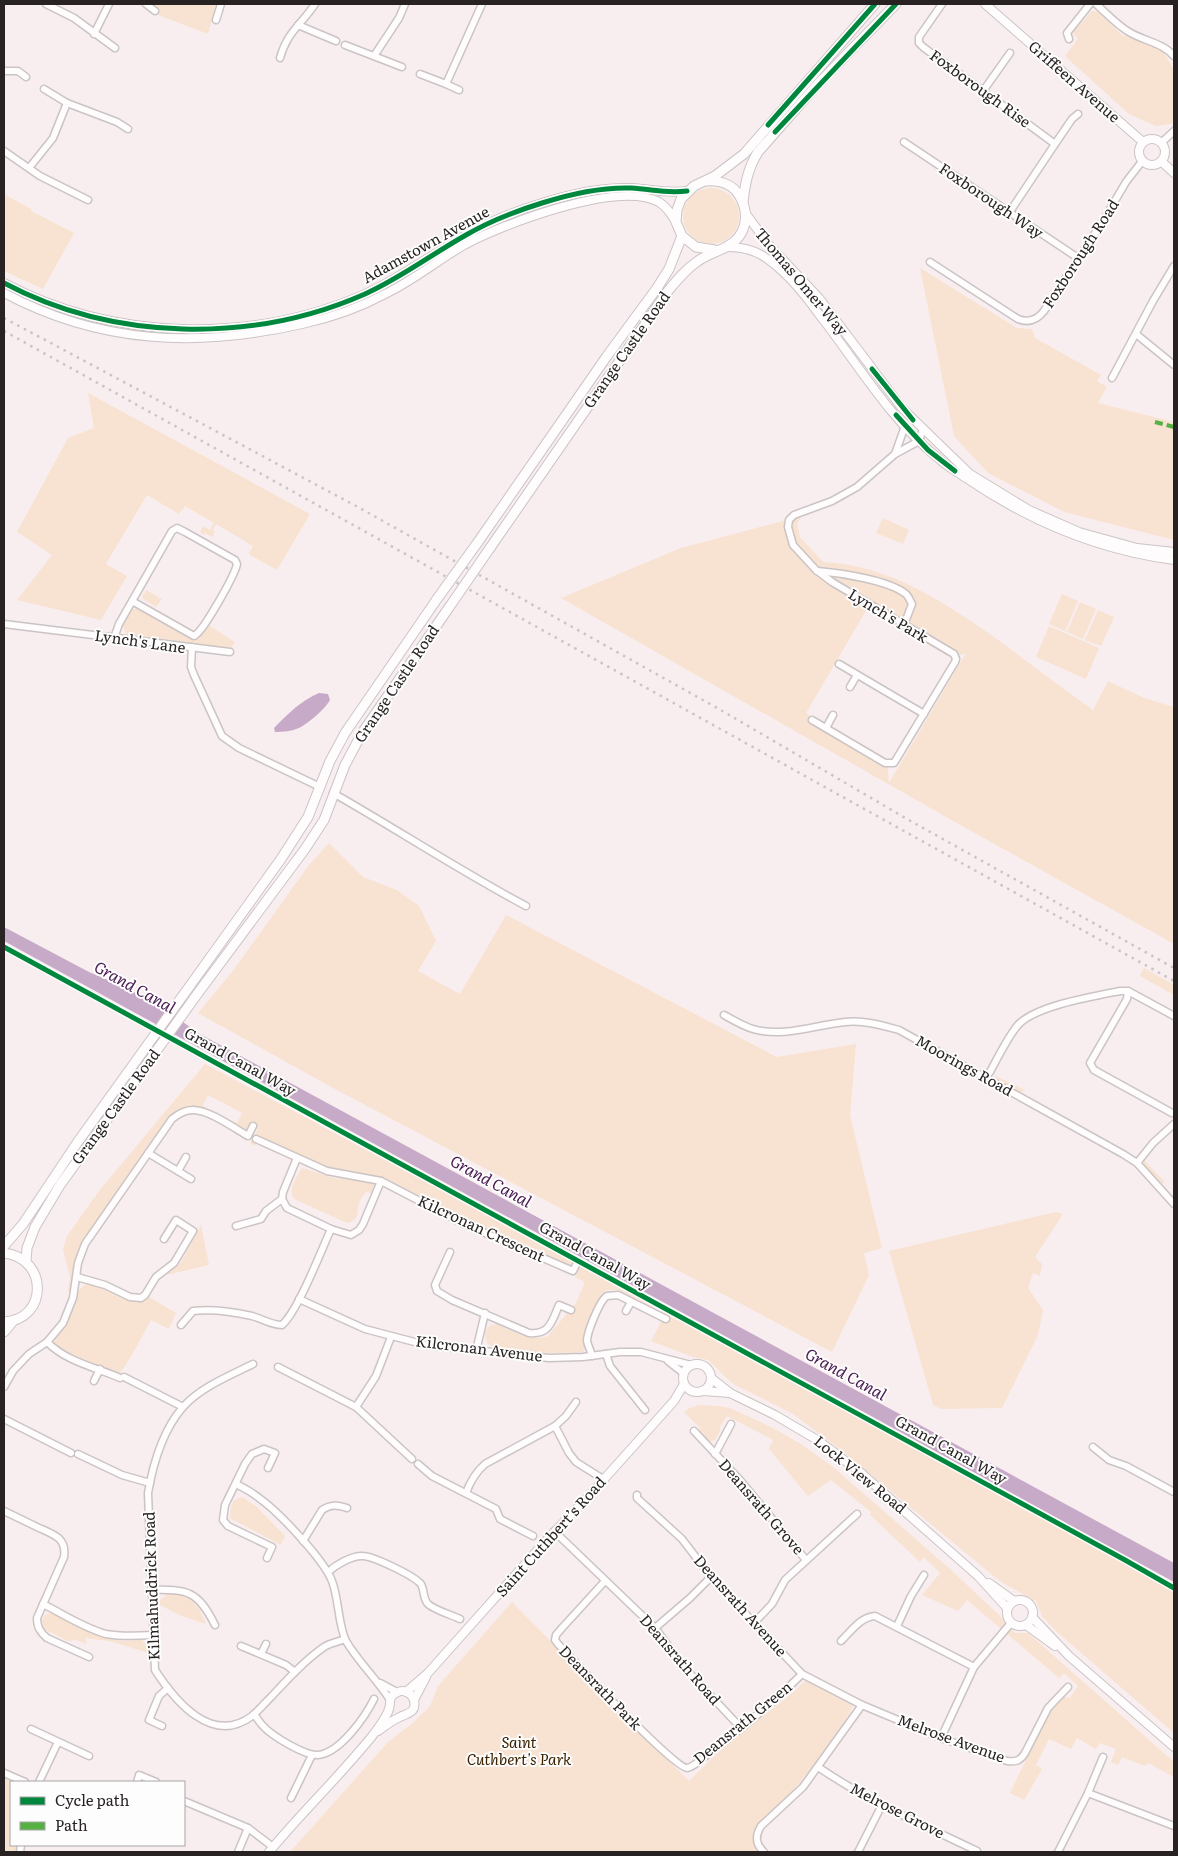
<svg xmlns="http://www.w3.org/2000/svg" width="1178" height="1856" font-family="Literata,serif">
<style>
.green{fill:#f8e2d1;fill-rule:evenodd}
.water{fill:#c7a9c8}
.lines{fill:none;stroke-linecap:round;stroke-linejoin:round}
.minor-casing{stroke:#cbc4c4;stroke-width:9}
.tertiary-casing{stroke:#cbc4c4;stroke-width:10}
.secondary-casing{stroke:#cbc4c4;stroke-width:11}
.minor{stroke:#fefcfd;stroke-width:6}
.tertiary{stroke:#fefcfd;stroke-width:8}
.secondary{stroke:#fefcfd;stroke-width:9}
.rail{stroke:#c9c5c5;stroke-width:2.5;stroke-dasharray:2.5 5;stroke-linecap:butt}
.secondary-bridge-casing{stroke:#cbc4c4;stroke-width:11;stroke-linecap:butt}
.secondary-bridge{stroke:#fefcfd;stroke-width:9}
.quiet{stroke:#56b145;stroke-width:4;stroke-dasharray:8 4;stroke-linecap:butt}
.cycleway-casing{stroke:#fcfdfc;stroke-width:8}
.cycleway{stroke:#00873e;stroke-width:5}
.labels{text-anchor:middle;stroke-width:4;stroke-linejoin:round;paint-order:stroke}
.street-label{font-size:15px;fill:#292222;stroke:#fcfdfc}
.park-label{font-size:15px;font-style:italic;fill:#3d2200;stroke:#fcfdfc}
.water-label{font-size:16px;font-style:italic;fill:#481850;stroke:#fcfdfc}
</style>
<rect width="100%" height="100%" fill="#f9eeef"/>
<!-- green -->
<g class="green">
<path d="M 151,4 L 216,4 L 208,34 L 150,12 L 152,5 Z"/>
<path d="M 1092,11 L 1098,12 L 1122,35 L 1155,47 L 1164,53 L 1174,70 L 1174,121 L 1171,124 L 1156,126 L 1129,114 L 1065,56 L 1078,39 L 1073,33 L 1075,30 Z"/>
<circle cx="711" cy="216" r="28"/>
<path d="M 4,194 L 31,209 L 31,211 L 74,233 L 43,289 L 4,271 Z"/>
<path d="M 920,268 L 1017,328 L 1032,329 L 1035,338 L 1101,375 L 1097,381 L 1107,387 L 1098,403 L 1174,422 L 1174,540 L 1064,512 L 988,473 L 954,436 Z"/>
<path d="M 88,393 L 310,514 L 277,570 L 250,555 L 249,553 L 253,546 L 216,524 L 213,530 L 215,532 L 212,537 L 205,533 L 204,535 L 200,532 L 203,526 L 210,530 L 214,523 L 185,506 L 179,514 L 147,495 L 106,564 L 127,576 L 101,620 L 17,600 L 52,555 L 17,532 L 68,438 L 94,428 Z"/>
<path d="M 802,516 L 797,523 L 800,537 L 823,562 C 891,565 947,604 1001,642 C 1032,665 1062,688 1093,710 L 1108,681 L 1144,698 L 1174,707 L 1174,944 L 955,822 L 561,598 L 681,548 ZM 867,609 L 951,658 L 966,653 L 889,783 L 887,760 L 806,713 Z"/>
<path d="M 883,518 L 909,530 L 903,544 L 876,533 Z"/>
<path d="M 146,590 L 162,599 L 156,607 L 143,599 L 142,597 Z"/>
<path d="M 1062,594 L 1078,601 L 1065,631 L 1049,624 Z"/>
<path d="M 1080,602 L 1096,609 L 1083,639 L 1067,632 Z"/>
<path d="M 137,608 L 192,638 C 201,638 204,633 208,625 L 235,642 L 231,648 L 127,635 L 122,624 L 131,610 Z"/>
<path d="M 1098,610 L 1114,617 L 1101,646 L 1085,640 Z"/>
<path d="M 1049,626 L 1099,648 L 1086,679 L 1036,657 Z"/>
<path d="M 329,843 L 363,877 L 397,890 L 419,906 L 436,941 L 418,971 L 460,994 L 506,915 L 777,1057 L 856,1044 L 850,1115 L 882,1248 L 864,1253 L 869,1275 L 832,1352 L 335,1089 L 198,1013 L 232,972 L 309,865 Z"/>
<path d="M 1144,968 L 1174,985 L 1174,995 L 1140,976 Z"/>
<path d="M 205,1064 L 575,1261 L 569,1267 L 464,1221 L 387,1179 L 330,1168 L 260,1137 L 255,1146 L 250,1143 L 258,1129 L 251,1126 L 248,1130 L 243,1130 L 229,1122 L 230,1120 L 237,1123 L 242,1113 L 208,1095 L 203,1105 L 206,1108 C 191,1104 179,1106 168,1118 L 84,1240 L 74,1266 L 70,1292 L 68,1291 L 70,1277 L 63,1249 L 67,1236 L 99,1191 Z"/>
<path d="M 994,1075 L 1025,1090 L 1021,1092 L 997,1080 Z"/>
<path d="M 1144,1160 L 1165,1182 L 1162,1184 L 1144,1165 Z"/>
<path d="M 303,1168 L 334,1178 L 372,1182 L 374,1185 L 371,1193 L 366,1192 C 364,1195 360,1199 359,1203 C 356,1212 361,1220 347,1223 L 294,1199 C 288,1189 296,1179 301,1169 Z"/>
<path d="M 1056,1212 L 1063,1214 L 1035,1257 L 1042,1264 L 1040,1276 L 1033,1273 L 1028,1288 L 1043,1310 L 1038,1335 L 1002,1408 L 941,1409 L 933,1405 L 889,1251 Z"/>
<path d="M 201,1225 L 209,1265 L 162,1276 L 180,1264 Z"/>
<path d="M 581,1265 L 1174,1590 L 1174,1733 L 1057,1632 L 1042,1616 L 1036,1601 L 1001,1582 L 841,1450 L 793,1414 L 733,1384 L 708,1360 L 693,1357 L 651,1341 L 661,1322 L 668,1321 L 669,1314 L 619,1291 C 614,1289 608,1289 604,1292 C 597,1297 585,1328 584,1337 C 582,1343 586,1347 584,1352 C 562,1353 504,1355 488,1344 C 482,1334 485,1325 497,1324 C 513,1331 531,1343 548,1336 L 576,1303 L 585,1282 L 575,1277 Z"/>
<path d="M 87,1283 C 107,1287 129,1311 149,1297 L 176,1313 L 169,1329 L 151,1320 C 141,1337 131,1360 118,1375 L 95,1363 L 78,1359 L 56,1346 L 54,1342 L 56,1337 L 70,1317 L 79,1290 Z"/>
<path d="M 699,1405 L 719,1406 L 730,1408 L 771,1427 L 801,1444 L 833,1467 L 949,1568 L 998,1614 L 1015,1633 L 1028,1633 L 1174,1762 L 1174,1777 L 1148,1763 L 1145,1766 L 1122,1757 L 1118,1765 L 1111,1762 L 1116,1749 L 1100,1743 L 1096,1749 L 1077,1738 L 1071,1749 L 1049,1739 L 1036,1765 L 1042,1769 L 1024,1800 L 1010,1793 L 1050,1710 L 1064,1697 L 1070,1698 L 1078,1686 L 1064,1673 L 1059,1678 L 967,1600 L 958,1611 L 922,1595 L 940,1573 L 924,1557 L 920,1562 L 870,1515 L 871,1512 L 831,1480 L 808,1496 L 769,1449 L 773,1440 L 727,1416 L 720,1427 L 720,1431 L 715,1440 L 709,1442 L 699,1434 L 700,1428 L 684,1412 L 690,1408 Z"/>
<path d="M 242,1497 L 257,1507 L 285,1536 L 281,1545 L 230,1518 L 231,1506 L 234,1500 Z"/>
<path d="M 166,1593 C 191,1595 197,1602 206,1624 L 179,1615 L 160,1605 L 160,1600 L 166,1596 Z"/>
<path d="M 512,1602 L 689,1781 L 729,1742 L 784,1700 L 806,1680 L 854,1703 C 840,1735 812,1768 789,1795 C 779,1806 763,1815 756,1827 C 751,1836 752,1845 758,1852 L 290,1852 L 388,1742 L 414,1722 L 430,1706 L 438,1686 Z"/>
<path d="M 51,1613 L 108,1638 L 122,1641 L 142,1640 L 148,1646 L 149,1653 L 109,1641 L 85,1638 L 87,1644 L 75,1640 L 68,1641 L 44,1629 L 42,1620 L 45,1615 Z"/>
<path d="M 4,1776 L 17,1782 L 11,1782 L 11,1845 L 17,1845 L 16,1852 L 4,1852 Z"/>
</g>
<!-- water -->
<g class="water">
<path d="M 319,693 L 328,694 L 330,700 C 325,709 309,723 299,728 C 292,731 283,732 275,732 L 274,728 C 288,714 300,701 319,693 Z"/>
<path d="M 4,927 L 89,972 L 122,986 L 160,1005 L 198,1033 L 248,1060 L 1174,1563 L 1174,1582 L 4,941 Z"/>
</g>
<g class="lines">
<!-- minor casing -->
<g class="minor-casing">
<g id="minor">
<path d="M 46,4 L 74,18 L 115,48"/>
<path d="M 146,4 L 155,11"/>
<path d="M 942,4 L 919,37 L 919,43 L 923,47 L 1055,144"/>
<path d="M 1096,4 C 1106,13 1117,25 1129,32 C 1144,41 1163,43 1174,56"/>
<path d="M 216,20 L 221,4"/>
<path d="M 298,25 L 336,41"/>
<path d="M 94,34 L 109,4"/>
<path d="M 1069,39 L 1067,33 L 1090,4"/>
<path d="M 345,45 L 402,67"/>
<path d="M 374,56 L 399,18 L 405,4"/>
<path d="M 280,58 C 287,32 301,25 315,4"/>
<path d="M 4,71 L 18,71 L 26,77"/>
<path d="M 420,74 L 446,84"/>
<path d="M 44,89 L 67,103 L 117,122 L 128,129"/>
<path d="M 459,90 L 446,84 L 482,4"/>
<path d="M 983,91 L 1010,53"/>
<path d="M 904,142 L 1078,258"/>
<path d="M 1161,143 L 1174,131"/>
<path d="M 4,151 L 40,176 L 88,200"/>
<path d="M 29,168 L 53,138 L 67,103"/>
<path d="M 1009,213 L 1055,144 L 1072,119 L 1078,114"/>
<path d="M 930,262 L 1018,319 C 1028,323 1037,320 1044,311 L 1103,221 L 1126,182 L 1143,160"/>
<path d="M 1136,334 L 1174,365"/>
<path d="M 1112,378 L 1153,301 L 1174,266"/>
<path d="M 895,454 L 905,426"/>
<path d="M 817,571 C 841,573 888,580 906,594 C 909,597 910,601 912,604 L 904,625"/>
<path d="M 4,624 L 230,652"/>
<path d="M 114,638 L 119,624 L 172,531 L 177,528 L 185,532 L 235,560 L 237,564 C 235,575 203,632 194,636 L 132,601"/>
<path d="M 192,647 L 191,667 L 194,675 L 222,736 L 239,748 L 320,787"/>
<path d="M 839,664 L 924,714"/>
<path d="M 850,687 L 857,675"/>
<path d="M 812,720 L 885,763 L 894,763 L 955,662 L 956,659 L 954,654 L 832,582 L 816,570 L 793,545 L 788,527 L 789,520 L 794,515 L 832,501 L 857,487 L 895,454 L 919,441 L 923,429"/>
<path d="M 826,728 L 833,715"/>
<path d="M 333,793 C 398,830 460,871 526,906"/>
<path d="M 1128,991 L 1127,999 L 1090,1063 L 1094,1070 L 1172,1113"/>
<path d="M 724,1015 C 733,1020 743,1026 753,1029 C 783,1038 815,1025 845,1022 C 864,1020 881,1025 899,1030 L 1123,1154 L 1137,1163 L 1174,1204"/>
<path d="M 990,1072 C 997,1059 1009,1035 1018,1025 C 1035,1006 1094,996 1120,991 L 1128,991 L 1174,1016"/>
<path d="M 256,1139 L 327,1171 L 381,1181 L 462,1223 L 573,1271 L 577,1263"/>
<path d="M 148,1153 L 191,1179"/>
<path d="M 1137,1163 L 1153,1143 L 1174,1124"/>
<path d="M 178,1171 L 186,1157"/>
<path d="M 282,1199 L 287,1208 L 331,1229 L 351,1235 L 359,1230 L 363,1224 L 381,1181"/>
<path d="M 236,1226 L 261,1219 L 266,1211 L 282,1199 L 283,1192 L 297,1158"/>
<path d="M 450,1252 L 435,1285 L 437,1291 L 452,1300 L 529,1333 C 550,1335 552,1321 559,1305 L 571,1310"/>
<path d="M 77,1277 L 105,1285 L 130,1297 L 141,1298 L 145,1295 L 156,1277 L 174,1263 L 193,1231 L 176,1220 L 164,1239"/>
<path d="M 299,1299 L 365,1329 L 426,1345 L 549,1358 L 583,1357 L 620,1352 L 641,1352 L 691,1365"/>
<path d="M 626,1311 L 631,1302"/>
<path d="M 181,1325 L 193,1311 C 212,1309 234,1312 252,1316 C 263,1319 271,1325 282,1325 C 298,1311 321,1251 331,1229"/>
<path d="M 47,1342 C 67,1362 95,1367 120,1378"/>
<path d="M 476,1351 L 485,1313"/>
<path d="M 606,1354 L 610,1366 L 645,1410"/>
<path d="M 592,1356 C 591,1351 588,1346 587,1341 C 587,1332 600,1300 607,1296 L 618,1295 L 666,1319"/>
<path d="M 668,1361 L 683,1373"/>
<path d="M 253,1364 C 229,1376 201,1387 183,1407 C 163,1430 153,1464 148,1493 L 155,1670 C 175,1701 212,1746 252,1716 C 259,1710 265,1703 271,1697 C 287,1680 304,1661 324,1647 C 330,1643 338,1642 345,1639"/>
<path d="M 278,1367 L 356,1407 L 412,1459"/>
<path d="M 124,1377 L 183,1407"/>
<path d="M 94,1381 L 100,1369"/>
<path d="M 4,1387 L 13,1371 L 29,1354 L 47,1342 L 63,1323 L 73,1298 L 78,1263 L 85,1244 L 172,1119 C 178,1114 185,1110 193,1110 C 209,1110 234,1128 248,1136 L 253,1126"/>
<path d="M 356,1407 L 376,1376 L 391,1337"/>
<path d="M 4,1419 L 71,1453"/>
<path d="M 555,1426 L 569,1453 L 576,1462 L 603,1479"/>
<path d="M 694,1431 L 740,1480 L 806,1560"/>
<path d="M 1093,1447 L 1109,1460 L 1126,1466 L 1174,1492"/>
<path d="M 78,1454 L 122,1475 L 150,1483"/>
<path d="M 715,1454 L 731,1424"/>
<path d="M 418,1464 L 432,1476 L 496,1509 L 500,1519 L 533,1536"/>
<path d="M 236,1484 C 244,1488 252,1492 259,1498 C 279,1512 324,1560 332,1581 C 339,1599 338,1625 346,1641 C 359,1663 377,1679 390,1700"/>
<path d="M 466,1493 C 470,1482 476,1472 485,1464 L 555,1426 L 566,1416 L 576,1402"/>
<path d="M 637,1495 L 637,1498 L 682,1539 L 711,1577 L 802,1674 L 862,1705 L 941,1738 L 1007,1761 C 1016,1762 1020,1761 1025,1753 L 1048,1708 L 1068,1687"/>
<path d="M 4,1511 L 35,1526"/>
<path d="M 37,1527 C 52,1534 67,1537 64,1557 L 37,1618 C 37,1627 40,1632 47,1638 L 89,1657"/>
<path d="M 554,1531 L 655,1628 L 683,1666 L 740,1727"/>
<path d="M 303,1541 L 322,1510 C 331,1504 337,1505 347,1508"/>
<path d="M 267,1558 L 272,1547 L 228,1526 L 223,1520 L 225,1505 L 245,1464 L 252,1454 L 264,1449 L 275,1453 L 268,1468"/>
<path d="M 328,1572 C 336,1565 352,1555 363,1556 C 373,1556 412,1575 420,1583 C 425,1588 422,1598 428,1604 C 434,1610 452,1615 460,1619"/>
<path d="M 605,1581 L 562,1628 L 556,1635 L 555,1640 L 558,1644 C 572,1659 676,1770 687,1768 C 694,1767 703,1758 709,1753 C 741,1729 773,1703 802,1674"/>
<path d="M 151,1590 C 188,1589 198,1591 215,1625"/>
<path d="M 43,1604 C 63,1614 84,1628 106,1634 C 122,1637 138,1636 153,1635"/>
<path d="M 754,1623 L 772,1604 L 785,1580 L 857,1514"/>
<path d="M 897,1626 L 911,1596 L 924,1575"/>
<path d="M 655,1628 L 690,1598 L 711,1577"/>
<path d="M 841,1641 C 852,1630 861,1617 875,1616 L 974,1667"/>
<path d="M 241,1646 L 286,1665 L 295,1672"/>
<path d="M 261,1654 L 266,1644"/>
<path d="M 380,1683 L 397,1692"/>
<path d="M 254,1714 C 257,1718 260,1723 263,1726 C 272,1736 305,1756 318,1755 C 340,1753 365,1717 374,1699"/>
<path d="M 162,1726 L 149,1720 L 159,1696 L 168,1688"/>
<path d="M 31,1729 L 89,1756"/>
<path d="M 941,1738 L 974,1667 L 1011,1623"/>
<path d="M 818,1767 C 868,1801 923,1825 977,1851"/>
<path d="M 4,1773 L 25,1782"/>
<path d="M 39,1782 L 58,1742"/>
<path d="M 137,1782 L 139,1775 L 156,1782"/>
<path d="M 1088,1793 L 1174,1826"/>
<path d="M 291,1798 L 312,1755"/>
<path d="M 184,1801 L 248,1828 L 273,1847"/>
<path d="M 20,1852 L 21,1845"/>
<path d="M 238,1852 L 248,1828"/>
<path d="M 764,1852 C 755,1844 755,1836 761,1826 L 803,1787 L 862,1705"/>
<path d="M 858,1852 L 882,1805"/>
<path d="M 1058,1852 L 1088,1793 L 1103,1757"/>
</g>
</g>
<!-- tertiary casing -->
<g class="tertiary-casing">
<g id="tertiary">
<path d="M 985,4 L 1143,142"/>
<circle cx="1152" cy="152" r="13"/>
<path d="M 1161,161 L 1174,173"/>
<path d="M 746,214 L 769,245 L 819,298 L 902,408 L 970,474 L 1029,510 L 1079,532 L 1137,548 L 1174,552"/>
<path d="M 727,247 C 739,247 752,249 763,256 C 785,270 803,292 818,313 C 856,361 890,420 938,458 C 946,466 956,471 966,478 C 1029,521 1098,550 1174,560"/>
<path d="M 4,283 C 113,341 252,344 365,294 C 401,278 432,254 466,235 C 490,221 516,211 542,203 C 570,194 602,187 631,188 C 652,189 665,194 687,191"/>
<path d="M 4,293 C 100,344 197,348 302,324 C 330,318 361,307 387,293 C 414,280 438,260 464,245 C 503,224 618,180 659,202 C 667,207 672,215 676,222"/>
<circle cx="697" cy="1378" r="14"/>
<path d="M 711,1378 L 730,1393 L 775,1415 L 819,1441 L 860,1472 L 978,1576 L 1007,1608"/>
<path d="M 703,1391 L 730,1393"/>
<path d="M 989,1583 L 1014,1601"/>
<circle cx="1020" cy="1613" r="13"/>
<path d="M 1032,1617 L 1069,1656 L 1174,1747"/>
<path d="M 1026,1625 L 1055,1646"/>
<path d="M 406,1692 L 428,1673 L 542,1545 L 588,1497 L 674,1401 L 684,1384"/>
<path d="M 378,1731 C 384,1727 391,1721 398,1718 C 406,1713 417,1714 414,1700 L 426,1677"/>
<path d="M 269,1852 C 302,1812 340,1776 373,1735 C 378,1728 387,1717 389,1709 C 391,1703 388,1697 396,1693 C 404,1688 411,1693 414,1700"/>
</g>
</g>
<!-- secondary casing -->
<g class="secondary-casing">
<g id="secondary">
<path d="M 743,202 C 745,184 748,168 758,152 L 816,86 L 896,4"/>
<path d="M 715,250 L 696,247 L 682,236 L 676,222 L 677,210 L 681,199 L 694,186 L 715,176 L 744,154 L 875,4"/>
<path d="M 478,542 L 607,356 L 657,288 L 669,269 L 682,236"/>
<path d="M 490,548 L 668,291 C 677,280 686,269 698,261 C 706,255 717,252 726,247 C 746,237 751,215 739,195 C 732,184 719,180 706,181"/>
<path d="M 4,1246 L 23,1224 L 77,1143 L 281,859 L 308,817 L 330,761 L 345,733 L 437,599"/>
<path d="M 4,1253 C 49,1258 48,1320 4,1322"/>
<path d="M 26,1262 L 27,1248 L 35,1227 L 60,1185 L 198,993 L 305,849 L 324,820 L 345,765 L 362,733 L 450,606"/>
<path d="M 4,1332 L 14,1320"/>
</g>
</g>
<!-- minor -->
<use href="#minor" class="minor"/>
<!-- tertiary -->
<use href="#tertiary" class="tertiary"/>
<!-- secondary -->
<use href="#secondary" class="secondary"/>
<!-- rail -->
<g class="rail">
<path d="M 4,318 L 356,506 L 719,709 L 907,819 L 1174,968"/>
<path d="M 4,331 L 1174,981"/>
</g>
<!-- secondary-bridge casing -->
<g class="secondary-bridge-casing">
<g id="secondary-bridge">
<path d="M 437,599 L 478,542"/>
<path d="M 450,606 L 490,548"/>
</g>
</g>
<!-- secondary-bridge -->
<use href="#secondary-bridge" class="secondary-bridge"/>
<!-- quiet -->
<path class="quiet" d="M 1155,422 L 1174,427"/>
<!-- cycleway casing -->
<g class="cycleway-casing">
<g id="cycleway">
<path d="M 768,125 L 875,4"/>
<path d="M 775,132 L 896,4"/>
<path d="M 4,283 C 113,341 252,344 365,294 C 401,278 432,254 466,235 C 490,221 516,211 542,203 C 570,194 602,187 631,188 C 652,189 665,194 687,191"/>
<path d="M 872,369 L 913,420"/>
<path d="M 896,415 L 928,450 L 955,471"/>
<path d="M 4,947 L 1125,1560 L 1174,1588"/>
</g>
</g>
<!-- cycleway -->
<use href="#cycleway" class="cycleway"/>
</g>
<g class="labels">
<!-- street labels -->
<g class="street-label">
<text transform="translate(1074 82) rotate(41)" y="5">Griffeen Avenue</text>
<text transform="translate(980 89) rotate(36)" y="5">Foxborough Rise</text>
<text transform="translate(991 201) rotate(34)" y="5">Foxborough Way</text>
<text transform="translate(426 245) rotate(-29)" y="5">Adamstown Avenue</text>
<text transform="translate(1081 254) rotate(-57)" y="5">Foxborough Road</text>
<text transform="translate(801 282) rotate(50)" y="5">Thomas Omer Way</text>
<text transform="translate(627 350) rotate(-55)" y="5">Grange Castle Road</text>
<text transform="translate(888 616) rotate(31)" y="5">Lynch's Park</text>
<text transform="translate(140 642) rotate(8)" y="5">Lynch's Lane</text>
<text transform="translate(397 684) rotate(-56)" y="5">Grange Castle Road</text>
<text transform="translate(240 1062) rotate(29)" y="5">Grand Canal Way</text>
<text transform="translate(964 1066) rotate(29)" y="5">Moorings Road</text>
<text transform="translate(116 1107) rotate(-54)" y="5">Grange Castle Road</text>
<text transform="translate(481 1229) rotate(25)" y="5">Kilcronan Crescent</text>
<text transform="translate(595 1256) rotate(29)" y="5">Grand Canal Way</text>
<text transform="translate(479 1349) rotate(7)" y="5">Kilcronan Avenue</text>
<text transform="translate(951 1450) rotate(29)" y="5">Grand Canal Way</text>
<text transform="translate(860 1475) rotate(39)" y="5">Lock View Road</text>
<text transform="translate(761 1507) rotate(49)" y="5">Deansrath Grove</text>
<text transform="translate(551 1537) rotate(-48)" y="5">Saint Cuthbert’s Road</text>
<text transform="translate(152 1586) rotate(-92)" y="5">Kilmahuddrick Road</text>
<text transform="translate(740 1606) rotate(48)" y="5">Deansrath Avenue</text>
<text transform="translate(680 1660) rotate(49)" y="5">Deansrath Road</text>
<text transform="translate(600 1688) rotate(46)" y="5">Deansrath Park</text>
<text transform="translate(743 1723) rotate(-39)" y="5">Deansrath Green</text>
<text transform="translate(951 1739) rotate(20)" y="5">Melrose Avenue</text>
<text transform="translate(897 1811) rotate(27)" y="5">Melrose Grove</text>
</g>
<!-- park labels -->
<g class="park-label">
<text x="519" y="1748">Saint<tspan x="519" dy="17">Cuthbert's Park</tspan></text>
</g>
<!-- water labels -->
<g class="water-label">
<text transform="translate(135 987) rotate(29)" y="6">Grand Canal</text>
<text transform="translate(491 1181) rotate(29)" y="6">Grand Canal</text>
<text transform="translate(846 1374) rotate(29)" y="6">Grand Canal</text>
</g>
</g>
<!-- border -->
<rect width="1178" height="1856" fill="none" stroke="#292222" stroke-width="10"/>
<!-- legend -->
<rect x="10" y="1781" width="175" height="65" fill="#fcfdfc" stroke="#a8a5a5"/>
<rect x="20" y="1797" width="25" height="8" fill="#00873e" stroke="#a8a5a5"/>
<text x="55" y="1806" font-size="15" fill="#292222">Cycle path</text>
<rect x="20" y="1822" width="25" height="8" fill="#56b145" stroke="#a8a5a5"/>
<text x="55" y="1831" font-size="15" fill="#292222">Path</text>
</svg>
